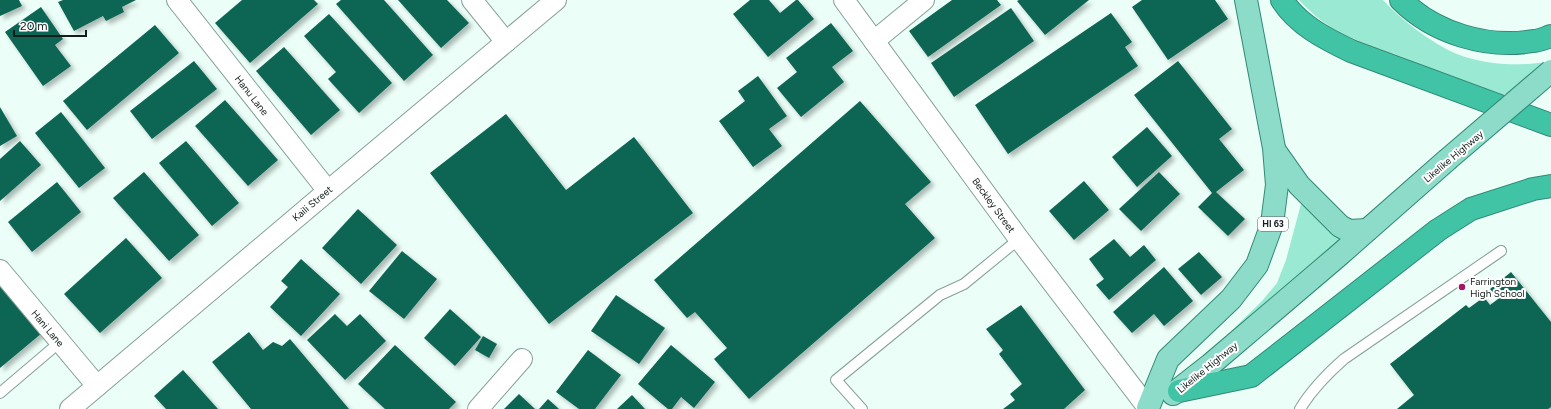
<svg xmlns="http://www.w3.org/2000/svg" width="1551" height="409" font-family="Figtree,sans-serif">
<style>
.green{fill:#9ae9d2}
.building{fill:#116553;filter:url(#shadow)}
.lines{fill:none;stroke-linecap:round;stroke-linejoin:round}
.lane-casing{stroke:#84a198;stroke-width:12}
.street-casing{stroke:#84a198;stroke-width:22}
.primary-casing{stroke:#318a75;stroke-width:24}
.highway-casing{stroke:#318a75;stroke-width:24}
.lane{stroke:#fff;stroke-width:10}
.street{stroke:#fff;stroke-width:20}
.primary{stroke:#8ddcca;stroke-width:22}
.highway{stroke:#41c4a6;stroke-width:22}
.primary-bridge-casing{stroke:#318a75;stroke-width:24;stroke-linecap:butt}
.primary-bridge{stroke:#8ddcca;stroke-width:22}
.poi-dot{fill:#a11863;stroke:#fff;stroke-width:1.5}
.labels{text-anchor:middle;stroke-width:4;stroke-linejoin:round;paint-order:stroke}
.shield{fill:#fff;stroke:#59615f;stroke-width:1}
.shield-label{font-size:9px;font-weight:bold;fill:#121d1a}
.street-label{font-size:10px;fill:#121d1a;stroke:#fff}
.poi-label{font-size:10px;fill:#121d1a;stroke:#fff;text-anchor:start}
</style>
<defs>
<filter id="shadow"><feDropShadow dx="3.5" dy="3.5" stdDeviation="2" flood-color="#0004"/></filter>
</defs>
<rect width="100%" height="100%" fill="#ebfef7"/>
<!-- green -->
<g class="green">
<path d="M 1299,0 L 1383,0 C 1401,20 1433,44 1457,54 C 1484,65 1523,67 1551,61 L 1522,91 L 1505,94 L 1496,98 C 1465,83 1434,70 1402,57 C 1360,41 1331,35 1299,0 Z"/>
<path d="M 1301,204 L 1352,248 L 1174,387 L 1262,301 L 1277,283 L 1286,260 Z"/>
</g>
<!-- building -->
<g class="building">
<path d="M 0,0 L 19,0 L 22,6 L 0,16 Z"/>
<path d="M 63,0 L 136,0 L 122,7 L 124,12 L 106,21 L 103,16 L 74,31 L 58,2 Z"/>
<path d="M 242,0 L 314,0 L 318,4 L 250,63 L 215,23 Z"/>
<path d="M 341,0 L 384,0 L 433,55 L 404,81 L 336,4 Z"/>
<path d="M 398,0 L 447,0 L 469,23 L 441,48 Z"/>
<path d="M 750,0 L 769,0 L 780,13 L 796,0 L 798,0 L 814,19 L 768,57 L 733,14 Z"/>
<path d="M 952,0 L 997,0 L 1001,5 L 928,57 L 909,31 Z"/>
<path d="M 1019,0 L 1089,0 L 1045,35 L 1017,1 Z"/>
<path d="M 1142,0 L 1215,0 L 1228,19 L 1168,60 L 1132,7 Z"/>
<path d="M 41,7 L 63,39 L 55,45 L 71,66 L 43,86 L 5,32 Z"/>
<path d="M 1011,8 L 1034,41 L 954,97 L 931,63 Z"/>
<path d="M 1111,13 L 1132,42 L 1125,47 L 1138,66 L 1008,154 L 975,105 Z"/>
<path d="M 329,14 L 392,83 L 359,113 L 328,79 L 336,72 L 304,36 Z"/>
<path d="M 831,23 L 853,51 L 832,67 L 844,82 L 801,117 L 777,88 L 797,72 L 786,58 Z"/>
<path d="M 155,25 L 179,53 L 87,130 L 63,101 Z"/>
<path d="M 284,47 L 340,110 L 311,135 L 256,71 Z"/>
<path d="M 194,61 L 217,89 L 152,139 L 130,111 Z"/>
<path d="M 1178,61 L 1232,129 L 1219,139 L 1244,170 L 1216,192 L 1245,219 L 1228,236 L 1198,207 L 1212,193 L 1134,95 Z"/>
<path d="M 758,76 L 787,116 L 769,129 L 782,146 L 753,167 L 719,121 L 745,101 L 738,91 Z"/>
<path d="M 225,100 L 278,160 L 248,186 L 195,126 Z"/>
<path d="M 860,101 L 931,182 L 905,204 L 935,238 L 749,399 L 714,359 L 727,348 L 695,312 L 687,318 L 654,280 Z"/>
<path d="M 0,107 L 17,136 L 0,146 Z"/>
<path d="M 61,112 L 105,168 L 79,188 L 35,133 Z"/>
<path d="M 506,114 L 566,190 L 634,137 L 693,213 L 549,324 L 430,173 Z"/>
<path d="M 1147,127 L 1172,156 L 1137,187 L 1112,157 Z"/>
<path d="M 20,141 L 41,165 L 0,201 L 0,159 Z"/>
<path d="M 186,141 L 239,203 L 212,226 L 159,163 Z"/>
<path d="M 144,172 L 199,235 L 169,261 L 113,198 Z"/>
<path d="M 1159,172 L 1180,194 L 1141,231 L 1119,209 Z"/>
<path d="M 1084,181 L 1109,210 L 1074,240 L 1049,211 Z"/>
<path d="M 57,182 L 81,212 L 32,252 L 8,222 Z"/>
<path d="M 358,209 L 397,245 L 361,284 L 322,248 Z"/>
<path d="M 126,238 L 162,278 L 100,333 L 64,294 Z"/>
<path d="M 1114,239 L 1130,257 L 1144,245 L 1156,260 L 1109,300 L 1096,285 L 1104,279 L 1089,259 Z"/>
<path d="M 402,251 L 437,279 L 404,319 L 369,291 Z"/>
<path d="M 1199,252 L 1222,277 L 1201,295 L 1178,269 Z"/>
<path d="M 301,259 L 340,294 L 301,336 L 270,307 L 288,287 L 281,281 Z"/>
<path d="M 1164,267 L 1193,301 L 1164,326 L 1154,314 L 1132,333 L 1113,312 Z"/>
<path d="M 1511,272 L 1551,322 L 1551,407 L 1548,409 L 1397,409 L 1414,395 L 1390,364 L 1466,305 L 1469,308 L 1484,297 L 1490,305 L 1498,299 L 1490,289 Z"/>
<path d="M 0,283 L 42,333 L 0,368 Z"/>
<path d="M 616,295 L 665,328 L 639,364 L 591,331 Z"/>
<path d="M 1021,305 L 1085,390 L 1064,409 L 1003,409 L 1015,400 L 1010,394 L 1022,384 L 999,354 L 1003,350 L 986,329 Z"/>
<path d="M 450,309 L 481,337 L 455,366 L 424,338 Z"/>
<path d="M 335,314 L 347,326 L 360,314 L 386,341 L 345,380 L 307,340 Z"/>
<path d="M 249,332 L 263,350 L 273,342 L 282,346 L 290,339 L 349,409 L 251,409 L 212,362 Z"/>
<path d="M 483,336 L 497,344 L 489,358 L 475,350 Z"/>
<path d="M 395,345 L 456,402 L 449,409 L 385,409 L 358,384 Z"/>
<path d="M 671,345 L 715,382 L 694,408 L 681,397 L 672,409 L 668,409 L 638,384 Z"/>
<path d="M 588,350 L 621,375 L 595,409 L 579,409 L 556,392 Z"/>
<path d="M 183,370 L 218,409 L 166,409 L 154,396 Z"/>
<path d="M 519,394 L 535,409 L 504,409 Z"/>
<path d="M 632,395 L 645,409 L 617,409 Z"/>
<path d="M 548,399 L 559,409 L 539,409 Z"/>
</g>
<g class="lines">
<!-- lane casing -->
<g class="lane-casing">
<g id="lane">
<path d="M 0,393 L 60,342"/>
<path d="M 862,409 L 836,380 L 940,295 L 964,284 L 1019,239"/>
<path d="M 1300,409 C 1312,389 1327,374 1344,359 L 1501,251"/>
</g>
</g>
<!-- street casing -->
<g class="street-casing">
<g id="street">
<path d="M 177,0 L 328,191"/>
<path d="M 472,0 L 506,42"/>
<path d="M 844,0 L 1019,239 L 1148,408"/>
<path d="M 874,41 L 924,0"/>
<path d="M 0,270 L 97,386"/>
<path d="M 70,409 L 328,191 L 556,0"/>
<path d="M 478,409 L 522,359"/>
</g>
</g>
<!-- primary casing -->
<g class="primary-casing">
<g id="primary">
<path d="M 1275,151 L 1299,185 L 1340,226 L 1349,231 L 1367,230"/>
<path d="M 1173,394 L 1210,365 L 1338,256 L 1447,160"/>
<path d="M 1148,408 L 1168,359 L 1231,299 L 1257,265 L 1272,224 L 1277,185 L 1274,148 L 1246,0"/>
</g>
</g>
<!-- highway casing -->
<g class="highway-casing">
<g id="highway">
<path d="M 1282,0 C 1298,25 1326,39 1351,51 L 1551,125"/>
<path d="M 1401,0 C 1434,33 1487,49 1533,41 C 1539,41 1545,38 1551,36"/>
<path d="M 1179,391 L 1251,376 L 1438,230 L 1471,209 L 1533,189 L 1551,186"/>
</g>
</g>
<!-- lane -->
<use href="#lane" class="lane"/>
<!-- street -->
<use href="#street" class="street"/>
<!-- primary -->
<use href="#primary" class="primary"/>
<!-- highway -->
<use href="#highway" class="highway"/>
<!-- primary-bridge casing -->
<g class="primary-bridge-casing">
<path id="primary-bridge" d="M 1447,160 L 1551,71"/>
</g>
<!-- primary-bridge -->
<use href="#primary-bridge" class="primary-bridge"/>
</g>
<!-- markers -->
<circle class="poi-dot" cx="1462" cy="287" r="4"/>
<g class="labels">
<!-- shield labels -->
<rect class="shield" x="1258" y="217" width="30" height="14" rx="3"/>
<g class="shield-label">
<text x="1273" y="227">HI 63</text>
</g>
<!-- street labels -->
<g class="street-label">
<text transform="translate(252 95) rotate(52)" y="4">Hanu Lane</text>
<text transform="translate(1453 156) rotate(-40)" y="4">Likelike Highway</text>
<text transform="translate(312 203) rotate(-40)" y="4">Kaili Street</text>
<text transform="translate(994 205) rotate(54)" y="4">Beckley Street</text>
<text transform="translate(48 328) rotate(50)" y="4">Hani Lane</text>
<text transform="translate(1207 367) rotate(-39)" y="4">Likelike Highway</text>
</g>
<!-- poi labels -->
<g class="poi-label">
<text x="1470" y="285">Farrington<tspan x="1470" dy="12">High School</tspan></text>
</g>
</g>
<!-- scale -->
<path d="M14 30v6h72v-6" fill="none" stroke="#121d1a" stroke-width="2"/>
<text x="20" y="30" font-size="12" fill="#121d1a" stroke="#ffffff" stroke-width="3" paint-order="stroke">20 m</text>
</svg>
